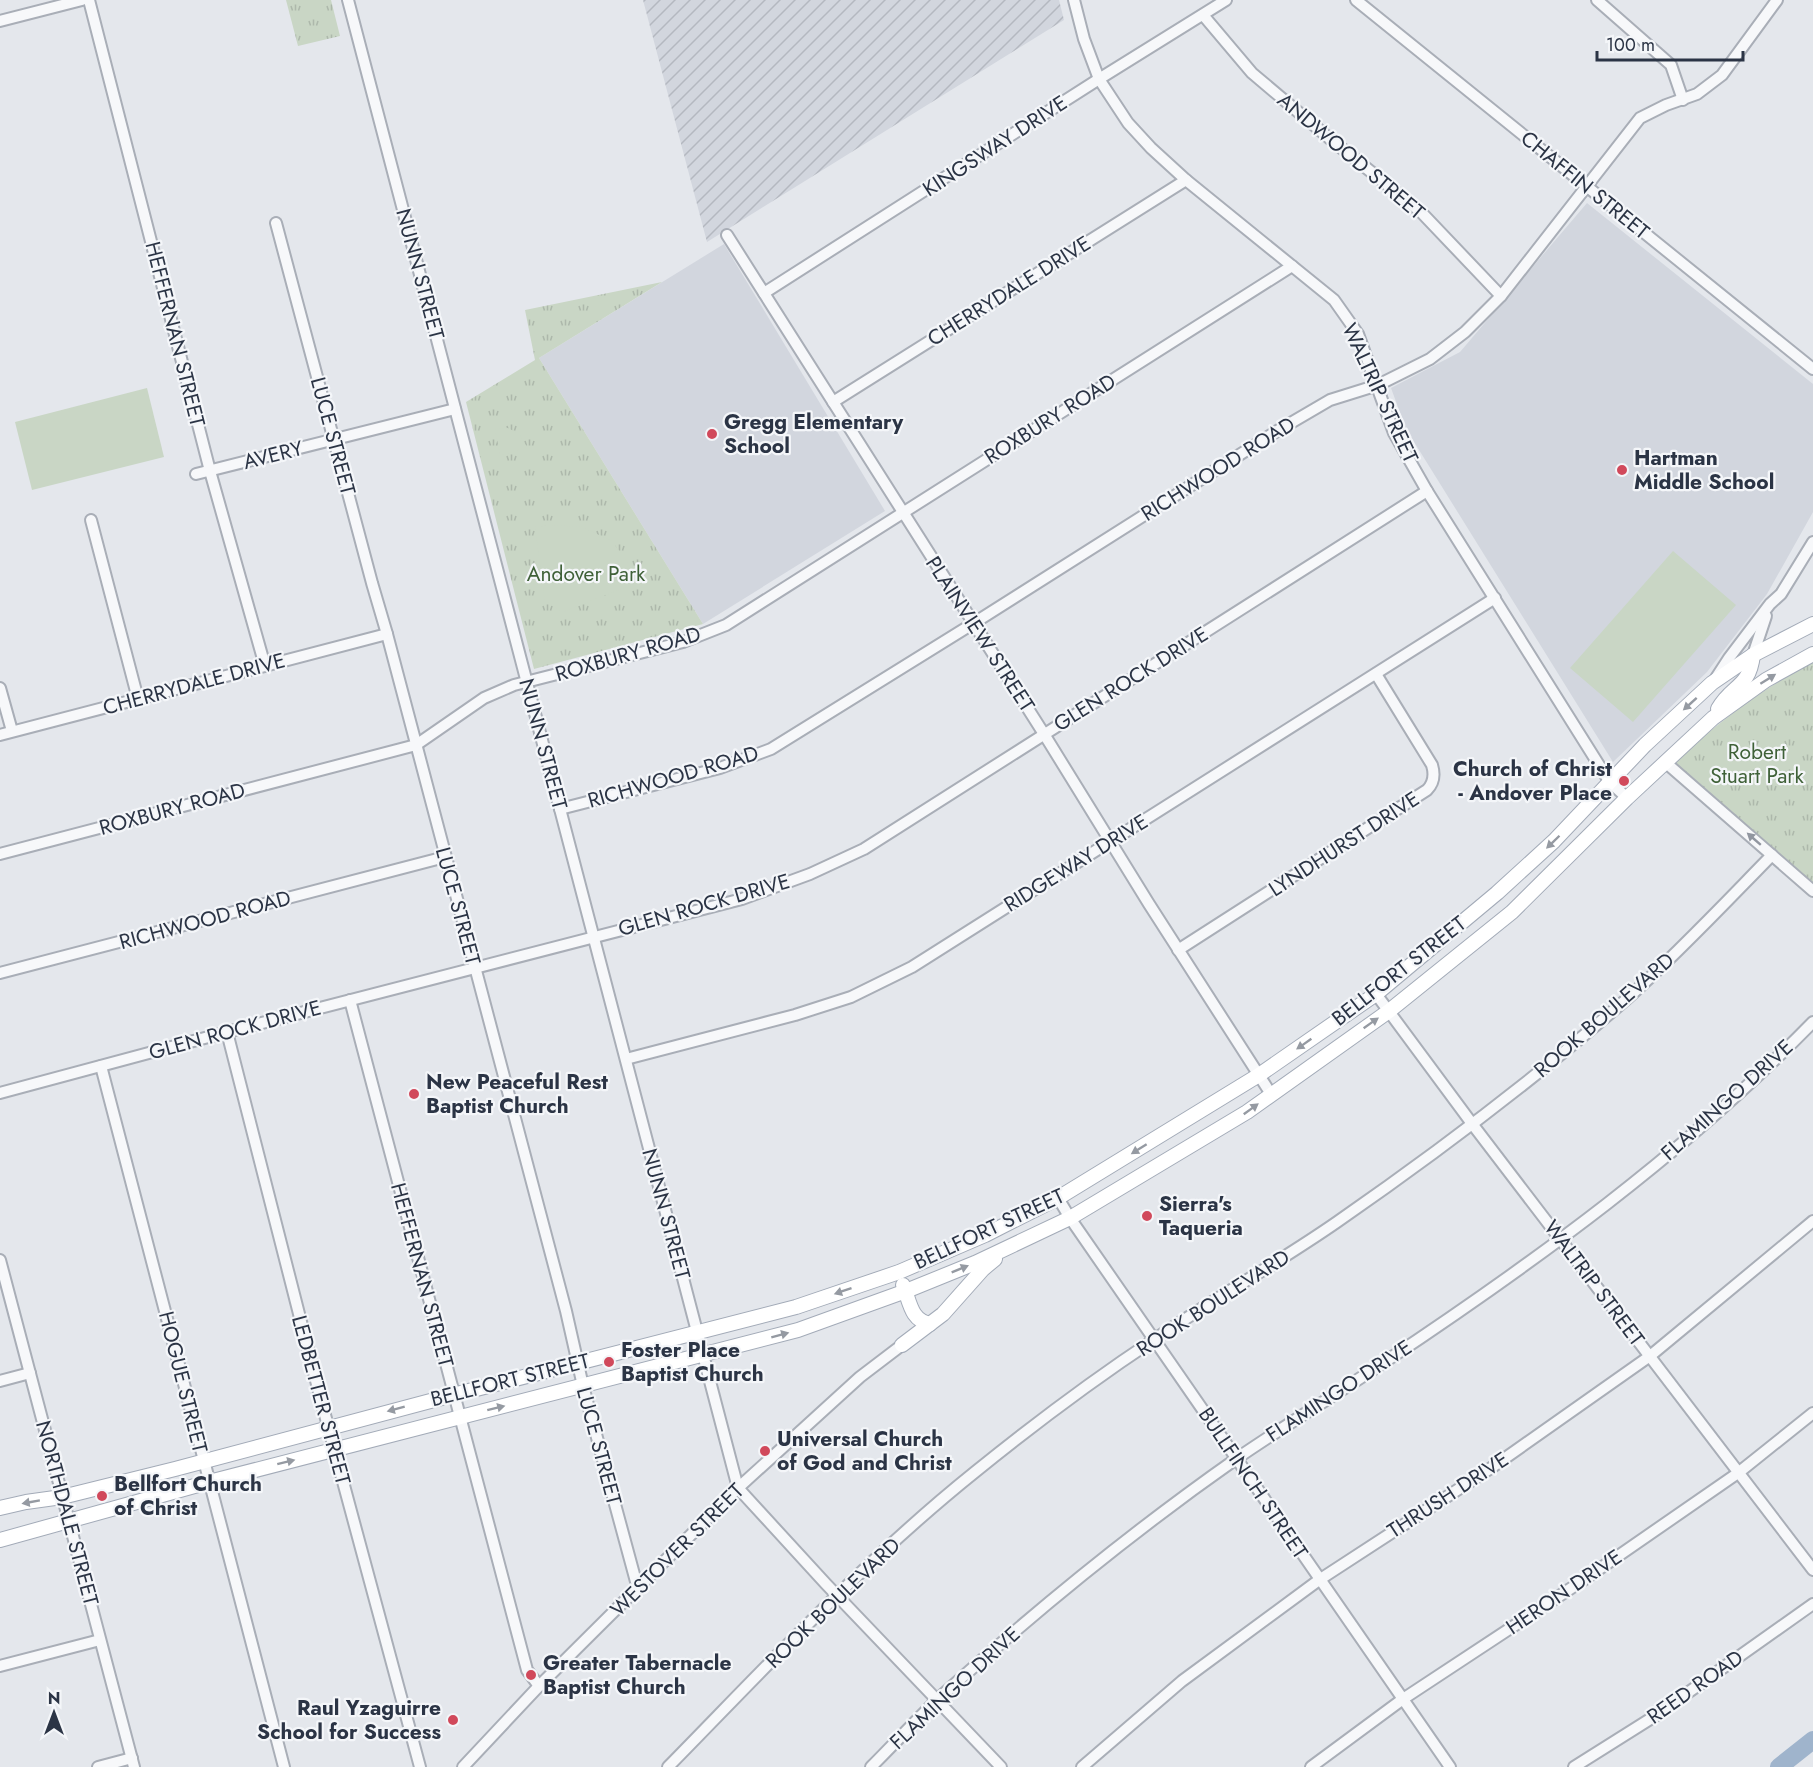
<svg xmlns="http://www.w3.org/2000/svg" width="1813" height="1767" font-family="Jost,sans-serif">
<style>
.built{fill:#d2d6de}
.industrial{fill:url(#industrial-furrows)}
.grass{fill:url(#grass-tufts)}
.pitch{fill:#c9d6c5}
.lines{fill:none;stroke-linecap:round;stroke-linejoin:round}
.river{stroke:#9fb4cc;stroke-width:18}
.minor-casing{stroke:#a9aeb7;stroke-width:14}
.major-casing{stroke:#a3abb8;stroke-width:16}
.minor{stroke:#f7f8fa;stroke-width:10}
.major{stroke:#fff;stroke-width:14}
.oneway{fill:#959aa2}
.oneway2{fill:#9196a0}
.poi-dot{fill:#d1495b;stroke:#f4f6f9;stroke-width:2}
.labels{text-anchor:middle;stroke-width:4.5;stroke-linejoin:round;paint-order:stroke}
.street-label{font-size:21px;fill:#2b3445;stroke:#f4f6f9}
.poi-label{font-size:21px;font-weight:bold;fill:#2b3445;stroke:#f4f6f9;text-anchor:start}
.park-label{font-size:21px;fill:#3f6138;stroke:#f4f6f9}
</style>
<defs>
<pattern id="industrial-furrows" width="10" height="10" patternUnits="userSpaceOnUse" patternTransform="scale(1.5)"><rect width="10" height="10" fill="#d2d6de"/><path d="M-1 1l2-2M0 10L10 0M9 11l2-2" fill="none" stroke="#b4b8c0"/></pattern>
<pattern id="grass-tufts" width="24" height="20" patternUnits="userSpaceOnUse" patternTransform="scale(1.5)"><rect width="24" height="20" fill="#c9d6c5"/><path d="M3 7l-1-3M5 7V3M7 7l1-3M15 17l-1-3M17 17v-4M19 17l1-3" fill="none" stroke="#adb8ab"/></pattern>
</defs>
<rect width="100%" height="100%" fill="#e4e7ec"/>
<!-- built -->
<g class="built">
<path d="M 1587,203 L 1813,384 L 1813,512 L 1767,594 L 1707,672 L 1613,762 L 1406,429 L 1391,388 L 1460,352 Z"/>
<path d="M 724,244 L 885,511 L 703,624 L 539,358 Z"/>
</g>
<!-- industrial -->
<path class="industrial" d="M 643,0 L 1059,0 L 1064,20 L 707,242 Z"/>
<!-- grass -->
<g class="grass">
<path d="M 286,0 L 331,0 L 340,36 L 298,46 Z"/>
<path d="M 662,282 L 539,358 L 703,624 L 534,669 L 466,402 L 535,360 L 525,310 Z"/>
<path d="M 1813,661 L 1813,889 L 1675,764 L 1675,762 C 1717,722 1762,690 1813,661 Z"/>
</g>
<!-- pitch -->
<g class="pitch">
<path d="M 147,388 L 164,457 L 32,490 L 15,422 Z"/>
<path d="M 508,428 L 519,434 L 527,447 L 503,455 L 500,454 L 495,429 Z"/>
<path d="M 552,525 L 582,527 L 612,541 L 641,581 L 563,612 L 545,601 L 535,527 Z"/>
<path d="M 1673,551 L 1736,605 L 1633,722 L 1570,668 Z"/>
</g>
<g class="lines">
<!-- river -->
<path class="river" d="M 1779,1767 L 1813,1740"/>
<!-- minor casing -->
<g class="minor-casing">
<g id="minor">
<path d="M 89,0 L 210,471 L 265,666"/>
<path d="M 348,0 L 738,1488 L 826,1584 L 1001,1767"/>
<path d="M 1074,0 L 1084,39 L 1099,79 L 1128,123 L 1151,148 L 1186,180 L 1334,300 L 1358,334 L 1394,433 L 1427,491 L 1609,781 L 1627,798"/>
<path d="M 1356,0 L 1813,369"/>
<path d="M 1597,0 L 1671,65 L 1683,100"/>
<path d="M 1203,15 L 1252,73 L 1329,138 L 1421,212 L 1501,296"/>
<path d="M 0,21 L 82,0"/>
<path d="M 276,223 L 372,583 L 387,634 L 566,1311 L 583,1386 L 638,1589"/>
<path d="M 727,235 L 1044,734 L 1149,904 L 1271,1094"/>
<path d="M 764,293 L 1099,79 L 1226,0"/>
<path d="M 833,402 L 1186,180"/>
<path d="M 196,474 L 455,409"/>
<path d="M 91,520 L 138,699"/>
<path d="M 1753,655 L 1766,616"/>
<path d="M 1716,678 L 1729,658 L 1770,604 L 1781,594 L 1813,542"/>
<path d="M 0,688 L 12,731"/>
<path d="M 0,735 L 387,634"/>
<path d="M 1665,762 L 1813,891"/>
<path d="M 560,809 L 720,768 L 771,749 L 974,623 L 1277,431 L 1330,400 L 1378,385 L 1430,359 L 1465,332 L 1501,296 L 1640,118 L 1666,105 L 1697,94 L 1722,75 L 1777,0"/>
<path d="M 0,854 L 416,745 L 484,698 L 514,685 L 683,642 L 726,625 L 1292,266"/>
<path d="M 1178,950 L 1427,790 C 1434,783 1435,775 1432,765 L 1376,674"/>
<path d="M 0,973 L 445,857"/>
<path d="M 1376,994 L 1473,1125 L 1813,1570"/>
<path d="M 350,1000 L 527,1670 L 539,1686"/>
<path d="M 227,1032 L 321,1400 L 420,1767"/>
<path d="M 626,1059 L 795,1015 L 851,997 L 912,967 L 1495,598"/>
<path d="M 101,1066 L 284,1767"/>
<path d="M 0,1093 L 227,1032 L 742,899 L 810,874 L 864,849 L 1427,491"/>
<path d="M 1058,1198 L 1070,1218 L 1450,1767"/>
<path d="M 0,1260 L 134,1767"/>
<path d="M 0,1381 L 30,1373"/>
<path d="M 0,1666 L 100,1640"/>
<path d="M 98,1767 L 132,1758"/>
<path d="M 463,1767 L 539,1686 L 738,1488 L 860,1377 L 902,1345"/>
<path d="M 668,1767 C 767,1666 864,1561 975,1472 C 1033,1425 1093,1380 1155,1339 C 1215,1298 1278,1263 1337,1222 C 1438,1152 1536,1078 1629,997 C 1679,952 1725,903 1772,855"/>
<path d="M 871,1767 C 894,1744 916,1720 939,1698 C 1033,1613 1132,1532 1236,1459 C 1284,1426 1334,1396 1383,1363 C 1535,1262 1685,1153 1813,1022"/>
<path d="M 1082,1767 L 1182,1681 L 1319,1580 L 1491,1468 L 1650,1356 L 1813,1221"/>
<path d="M 1311,1767 L 1403,1699 L 1582,1581 L 1738,1473 L 1813,1413"/>
<path d="M 1574,1767 L 1655,1716 L 1813,1604"/>
</g>
</g>
<!-- major casing -->
<g class="major-casing">
<g id="major">
<path d="M 1718,709 C 1732,684 1749,689 1753,655"/>
<path d="M 903,1285 C 910,1301 910,1320 930,1324"/>
<path d="M 902,1345 L 943,1314 L 983,1269 L 995,1259"/>
<path d="M 0,1508 L 26,1502 L 62,1497 L 175,1469 L 453,1395 L 796,1307 L 899,1272 L 985,1235 L 1058,1198 L 1259,1075 L 1376,994 L 1497,893 L 1554,841 L 1645,745 L 1712,683 L 1753,655 L 1813,624"/>
<path d="M 0,1540 L 209,1482 L 798,1330 L 906,1291 L 975,1263 L 1070,1218 L 1247,1112 L 1389,1011 L 1512,912 L 1627,798 L 1713,718 L 1766,680 L 1813,654"/>
</g>
</g>
<!-- minor -->
<use href="#minor" class="minor"/>
<!-- major -->
<use href="#major" class="major"/>
</g>
<!-- one-way arrows -->
<defs><path id="oneway-solid" d="M-6-.8H1V-3.2L6.5 0L1 3.2V.8H-6Z" transform="scale(1.5)"/></defs>
<g class="oneway">
<use href="#oneway-solid" transform="translate(1768 679) rotate(-32)"/>
<use href="#oneway-solid" transform="translate(1690 704) rotate(138)"/>
<use href="#oneway-solid" transform="translate(1553 842) rotate(136)"/>
<use href="#oneway-solid" transform="translate(1371 1023) rotate(-35)"/>
<use href="#oneway-solid" transform="translate(1304 1044) rotate(145)"/>
<use href="#oneway-solid" transform="translate(1251 1109) rotate(-36)"/>
<use href="#oneway-solid" transform="translate(1139 1149) rotate(148)"/>
<use href="#oneway-solid" transform="translate(960 1269) rotate(-22)"/>
<use href="#oneway-solid" transform="translate(843 1291) rotate(161)"/>
<use href="#oneway-solid" transform="translate(780 1335) rotate(-15)"/>
<use href="#oneway-solid" transform="translate(496 1408) rotate(-14)"/>
<use href="#oneway-solid" transform="translate(396 1409) rotate(165)"/>
<use href="#oneway-solid" transform="translate(286 1462) rotate(-14)"/>
<use href="#oneway-solid" transform="translate(31 1502) rotate(170)"/>
</g>
<use class="oneway2" href="#oneway-solid" transform="translate(1754 839) rotate(-139)"/>
<!-- markers -->
<g class="poi-dot">
<circle cx="712" cy="434" r="6"/>
<circle cx="1622" cy="470" r="6"/>
<circle cx="1624" cy="781" r="6"/>
<circle cx="414" cy="1094" r="6"/>
<circle cx="1147" cy="1216" r="6"/>
<circle cx="609" cy="1362" r="6"/>
<circle cx="765" cy="1451" r="6"/>
<circle cx="102" cy="1496" r="6"/>
<circle cx="531" cy="1675" r="6"/>
<circle cx="453" cy="1720" r="6"/>
</g>
<g class="labels">
<!-- street labels -->
<g class="street-label">
<text transform="translate(995 146) rotate(-33)" y="7">KINGSWAY DRIVE</text>
<text transform="translate(1351 156) rotate(40)" y="7">ANDWOOD STREET</text>
<text transform="translate(1585 185) rotate(39)" y="7">CHAFFIN STREET</text>
<text transform="translate(420 274) rotate(75)" y="7">NUNN STREET</text>
<text transform="translate(1009 291) rotate(-32)" y="7">CHERRYDALE DRIVE</text>
<text transform="translate(175 334) rotate(76)" y="7">HEFFERNAN STREET</text>
<text transform="translate(1380 393) rotate(65)" y="7">WALTRIP STREET</text>
<text transform="translate(1050 419) rotate(-32)" y="7">ROXBURY ROAD</text>
<text transform="translate(333 436) rotate(75)" y="7">LUCE STREET</text>
<text transform="translate(273 455) rotate(-14)" y="7">AVERY</text>
<text transform="translate(1218 469) rotate(-32)" y="7">RICHWOOD ROAD</text>
<text transform="translate(980 634) rotate(57)" y="7">PLAINVIEW STREET</text>
<text transform="translate(628 654) rotate(-16)" y="7">ROXBURY ROAD</text>
<text transform="translate(1131 679) rotate(-32)" y="7">GLEN ROCK DRIVE</text>
<text transform="translate(194 684) rotate(-15)" y="7">CHERRYDALE DRIVE</text>
<text transform="translate(543 744) rotate(75)" y="7">NUNN STREET</text>
<text transform="translate(673 777) rotate(-16)" y="7">RICHWOOD ROAD</text>
<text transform="translate(172 809) rotate(-15)" y="7">ROXBURY ROAD</text>
<text transform="translate(1344 844) rotate(-33)" y="7">LYNDHURST DRIVE</text>
<text transform="translate(1076 863) rotate(-32)" y="7">RIDGEWAY DRIVE</text>
<text transform="translate(704 905) rotate(-16)" y="7">GLEN ROCK DRIVE</text>
<text transform="translate(458 906) rotate(75)" y="7">LUCE STREET</text>
<text transform="translate(205 920) rotate(-15)" y="7">RICHWOOD ROAD</text>
<text transform="translate(1399 971) rotate(-38)" y="7">BELLFORT STREET</text>
<text transform="translate(1604 1015) rotate(-41)" y="7">ROOK BOULEVARD</text>
<text transform="translate(235 1030) rotate(-15)" y="7">GLEN ROCK DRIVE</text>
<text transform="translate(1727 1100) rotate(-42)" y="7">FLAMINGO DRIVE</text>
<text transform="translate(666 1214) rotate(75)" y="7">NUNN STREET</text>
<text transform="translate(989 1229) rotate(-25)" y="7">BELLFORT STREET</text>
<text transform="translate(422 1275) rotate(75)" y="7">HEFFERNAN STREET</text>
<text transform="translate(1594 1283) rotate(53)" y="7">WALTRIP STREET</text>
<text transform="translate(1213 1303) rotate(-33)" y="7">ROOK BOULEVARD</text>
<text transform="translate(510 1380) rotate(-14)" y="7">BELLFORT STREET</text>
<text transform="translate(183 1382) rotate(76)" y="7">HOGUE STREET</text>
<text transform="translate(1339 1391) rotate(-33)" y="7">FLAMINGO DRIVE</text>
<text transform="translate(321 1400) rotate(75)" y="7">LEDBETTER STREET</text>
<text transform="translate(599 1446) rotate(75)" y="7">LUCE STREET</text>
<text transform="translate(1253 1483) rotate(56)" y="7">BULLFINCH STREET</text>
<text transform="translate(1448 1495) rotate(-33)" y="7">THRUSH DRIVE</text>
<text transform="translate(67 1513) rotate(75)" y="7">NORTHDALE STREET</text>
<text transform="translate(677 1550) rotate(-45)" y="7">WESTOVER STREET</text>
<text transform="translate(1564 1592) rotate(-34)" y="7">HERON DRIVE</text>
<text transform="translate(833 1603) rotate(-44)" y="7">ROOK BOULEVARD</text>
<text transform="translate(1695 1687) rotate(-35)" y="7">REED ROAD</text>
<text transform="translate(955 1688) rotate(-43)" y="7">FLAMINGO DRIVE</text>
</g>
<!-- poi labels -->
<g class="poi-label">
<text x="724" y="429">Gregg Elementary<tspan x="724" dy="24">School</tspan></text>
<text x="1634" y="465">Hartman<tspan x="1634" dy="24">Middle School</tspan></text>
<text x="1612" y="776" text-anchor="end">Church of Christ<tspan x="1612" dy="24">- Andover Place</tspan></text>
<text x="426" y="1089">New Peaceful Rest<tspan x="426" dy="24">Baptist Church</tspan></text>
<text x="1159" y="1211">Sierra's<tspan x="1159" dy="24">Taqueria</tspan></text>
<text x="621" y="1357">Foster Place<tspan x="621" dy="24">Baptist Church</tspan></text>
<text x="777" y="1446">Universal Church<tspan x="777" dy="24">of God and Christ</tspan></text>
<text x="114" y="1491">Bellfort Church<tspan x="114" dy="24">of Christ</tspan></text>
<text x="543" y="1670">Greater Tabernacle<tspan x="543" dy="24">Baptist Church</tspan></text>
<text x="441" y="1715" text-anchor="end">Raul Yzaguirre<tspan x="441" dy="24">School for Success</tspan></text>
</g>
<!-- park labels -->
<g class="park-label">
<text x="586" y="581">Andover Park</text>
<text x="1757" y="759">Robert<tspan x="1757" dy="24">Stuart Park</tspan></text>
</g>
</g>
<!-- north arrow -->
<g transform="translate(54 1713)" stroke="#f4f6f9" stroke-width="4.5" paint-order="stroke">
<path d="M0-4.5L10 22L0 15L-10 22Z" fill="#2b3445"/>
<text y="-9" font-size="16" font-weight="bold" text-anchor="middle" fill="#2b3445">N</text>
</g>
<!-- scale -->
<path d="M1597 51v9h146v-9" fill="none" stroke="#2b3445" stroke-width="3"/>
<text x="1606" y="51" font-size="18" fill="#2b3445" stroke="#f4f6f9" stroke-width="4.5" paint-order="stroke">100 m</text>
</svg>
